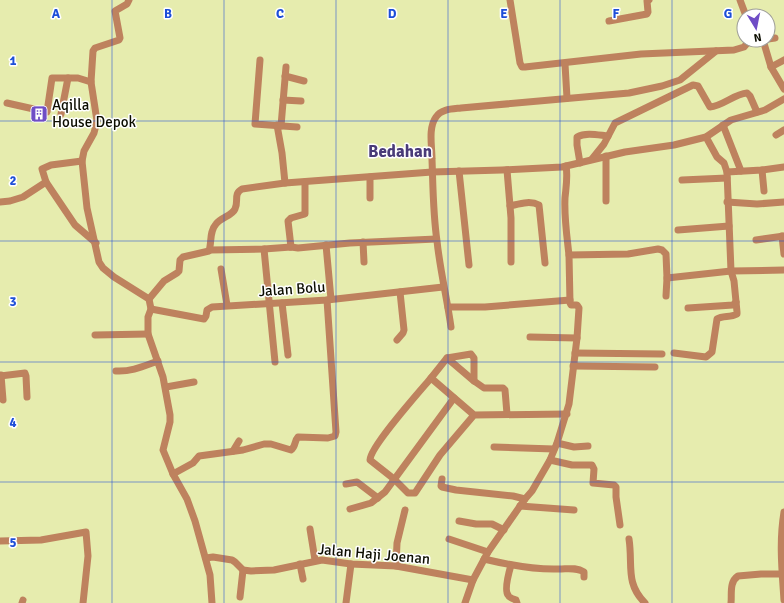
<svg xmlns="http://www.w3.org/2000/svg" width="784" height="603" font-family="Signika,sans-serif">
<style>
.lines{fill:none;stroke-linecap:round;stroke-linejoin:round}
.minor{stroke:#be825e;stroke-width:7}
.grid{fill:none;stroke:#1d4ed8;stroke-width:1;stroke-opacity:0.55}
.labels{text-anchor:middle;stroke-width:3;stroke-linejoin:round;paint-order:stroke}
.poi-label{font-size:15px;fill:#0c0d00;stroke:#fff;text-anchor:start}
.street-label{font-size:15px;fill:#0c0d00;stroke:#fff}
.quarter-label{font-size:17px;font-weight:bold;fill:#493b78;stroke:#fff}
.grid-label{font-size:13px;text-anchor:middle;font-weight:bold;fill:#1d4ed8;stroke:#fff;stroke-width:3;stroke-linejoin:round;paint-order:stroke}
</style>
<rect width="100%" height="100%" fill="#e6ecae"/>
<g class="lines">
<!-- minor -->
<g class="minor">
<path d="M 129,0 L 127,4 L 115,11 L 120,38 L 119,40 L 95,48 L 93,51 L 91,82 L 97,121 L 94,133 L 84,151 L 82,161 L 87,208 L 99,262 L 103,268 L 114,277 L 149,299 L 151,309 L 148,317 L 148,334 L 163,377 L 170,415 L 170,422 L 163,450 L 173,474 L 187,499 L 195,521 L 210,575 L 212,603"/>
<path d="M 510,0 L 520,63 L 522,67 L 525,67 L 641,54 L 734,50 L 744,47 L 750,40"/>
<path d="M 740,0 L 746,16"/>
<path d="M 609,21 L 647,14 L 648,12 L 647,1 L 649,0"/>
<path d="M 768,39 L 775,38"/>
<path d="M 763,40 L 771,67 L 784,89"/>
<path d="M 260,60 L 255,124 L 297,127"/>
<path d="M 565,64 L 567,98"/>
<path d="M 771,67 L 784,60"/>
<path d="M 285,76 L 304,81"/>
<path d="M 283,100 L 301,101"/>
<path d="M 7,103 L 47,112 L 52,78 L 78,78 L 91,82"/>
<path d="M 61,114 L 68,78"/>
<path d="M 277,125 L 282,153 L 285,183"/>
<path d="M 723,125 L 741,171"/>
<path d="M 281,126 L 286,67"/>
<path d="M 776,135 L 784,130"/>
<path d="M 592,159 L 604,144 L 615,123 L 693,85 L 698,86 L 710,107 C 723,106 734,94 747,93 L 750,96 L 757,112"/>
<path d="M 580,163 L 577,145 L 577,137 C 586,132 598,135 608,136"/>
<path d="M 566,166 C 568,177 566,187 565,198 C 564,217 567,237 569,255"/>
<path d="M 507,170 L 511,218 L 511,262"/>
<path d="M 762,170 L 764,191"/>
<path d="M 459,171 L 469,265"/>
<path d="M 727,172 L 762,170 L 784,167"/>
<path d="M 682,180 L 727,178"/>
<path d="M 46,182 L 42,169 L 51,165 L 82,161"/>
<path d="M 370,198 L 370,177"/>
<path d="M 606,201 L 606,156"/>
<path d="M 0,202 L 10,201 L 23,197 L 46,182 L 75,225 L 96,243"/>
<path d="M 727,202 L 757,204 L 784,202"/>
<path d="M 510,206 C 519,204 530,200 539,205 L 545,263"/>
<path d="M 678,230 L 729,226"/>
<path d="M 782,236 L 784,254"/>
<path d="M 756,240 L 784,236"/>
<path d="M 363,242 L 364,262"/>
<path d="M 326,245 L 331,299"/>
<path d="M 291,247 L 288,221 L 291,218 L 305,214 L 305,182"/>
<path d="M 264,249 L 275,362"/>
<path d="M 210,250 L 264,249 L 291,247 L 298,248 L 350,243 L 436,239"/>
<path d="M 221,269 L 227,305"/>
<path d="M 666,296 L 667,278"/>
<path d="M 149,299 L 164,281 L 177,273 L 179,271 L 180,260 L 183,257 L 209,251 C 212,242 209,232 216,224 C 221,217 232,216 235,209 C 239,201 233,194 242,189 L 285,183 L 432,172 L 502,170 L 562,167 L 625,152 L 674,145 L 706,137 L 731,120 L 765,110 L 784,99"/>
<path d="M 282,303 L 288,355"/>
<path d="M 448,307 L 485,307 L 570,300"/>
<path d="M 688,308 L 733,305 L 736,302"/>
<path d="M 151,309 L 204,319 L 206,316 L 207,310 L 212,307 L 327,300 L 443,287"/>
<path d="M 451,327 C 447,298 440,270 437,241 C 433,214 433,186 432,159 C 432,146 428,128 436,117 C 441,109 452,109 461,108 L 629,93 L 662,86 L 680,80 L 716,51"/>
<path d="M 95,335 L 148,334"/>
<path d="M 530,337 L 577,338"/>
<path d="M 397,340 L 403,333 L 404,330 L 400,292"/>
<path d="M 575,353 L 662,354"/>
<path d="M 674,353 L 706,357 L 712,352 L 717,319 C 723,315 730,318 737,314 L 737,312 L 734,281 L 731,271 L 727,172 L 724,163 L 717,157 L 706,137"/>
<path d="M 447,358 L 474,381"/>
<path d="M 573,366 L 655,367"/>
<path d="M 116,371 C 131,372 144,366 158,361"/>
<path d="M 1,375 L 3,400"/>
<path d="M 0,376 L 25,373 L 26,376 L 27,397"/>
<path d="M 431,378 L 447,358 L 471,354 L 474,358 L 474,381 L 484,388 L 503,388 L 505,390 L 507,414"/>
<path d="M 166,387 L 194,382"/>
<path d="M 474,415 L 440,455 L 415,493 L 408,493 L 394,479 L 370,460 C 370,447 420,391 431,378 L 474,415 L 567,414"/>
<path d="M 557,443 L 574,447 L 588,446"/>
<path d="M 494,447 L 554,449"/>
<path d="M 233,451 L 239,441"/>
<path d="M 550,460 L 572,465 L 592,465 L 594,469 L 593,483 L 614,485 L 616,487 L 616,497 L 620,525"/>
<path d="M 173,474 L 193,463 L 199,456 L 243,450 L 264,444 L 271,444 L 291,450 C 296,447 294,441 298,437 L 328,438 L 335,436 L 336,432 L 327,300"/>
<path d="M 442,479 L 441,486 L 442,487 L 456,490 L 513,496 L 525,499"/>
<path d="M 346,484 L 357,482 L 378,498"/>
<path d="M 520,506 L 574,510"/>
<path d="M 350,509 L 371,503 L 385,492 L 454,398"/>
<path d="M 784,512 C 779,542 782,570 784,600"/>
<path d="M 459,521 L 476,524 L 492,524 L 504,530"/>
<path d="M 310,529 L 315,560"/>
<path d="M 449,539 L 488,552"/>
<path d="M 629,539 C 633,565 625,583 645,603"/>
<path d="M 0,541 L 41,540 L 86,532 L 88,556 L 83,603"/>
<path d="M 206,558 L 213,557 L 232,560 L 235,562 L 243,570 L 251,571 L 274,570 L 322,560 L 351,564 L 396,566 L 473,580"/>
<path d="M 484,559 C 509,565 534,570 559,569 C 568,569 576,567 584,572 L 584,577"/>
<path d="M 300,564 L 303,579"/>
<path d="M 511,565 C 509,572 504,590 508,595 C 509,598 514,599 516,600 L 517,603"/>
<path d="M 396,566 L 397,543 L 405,510"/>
<path d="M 240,597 L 243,570"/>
<path d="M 22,603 L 23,600"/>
<path d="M 346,603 L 351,564"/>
<path d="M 465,603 L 473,580 L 488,552 L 525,499 L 532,491 L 550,460 L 557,443 L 569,404 L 577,338 L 579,308 L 577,305 L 571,305 L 570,303 L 569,255 L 628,254 L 658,249 L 662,250 L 666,254 L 667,278 L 731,271 L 784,270"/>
<path d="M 731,603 C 732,594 729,582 738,576 L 761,574 L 784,574"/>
</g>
</g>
<!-- grid -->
<path class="grid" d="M 112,0 L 112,603M 224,0 L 224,603M 336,0 L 336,603M 448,0 L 448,603M 560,0 L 560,603M 672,0 L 672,603M 0,121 L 784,121M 0,241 L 784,241M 0,362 L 784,362M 0,482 L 784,482"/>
<!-- icons -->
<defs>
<g id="building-square" transform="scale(0.9)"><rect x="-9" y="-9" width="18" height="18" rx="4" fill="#6f4dc6" stroke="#fff"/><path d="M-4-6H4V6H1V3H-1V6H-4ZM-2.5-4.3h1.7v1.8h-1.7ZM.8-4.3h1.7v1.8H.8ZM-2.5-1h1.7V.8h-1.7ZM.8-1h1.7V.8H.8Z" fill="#fff"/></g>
</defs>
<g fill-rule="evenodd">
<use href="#building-square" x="39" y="114"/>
</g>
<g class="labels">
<!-- poi labels -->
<g class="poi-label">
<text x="52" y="110">Aqilla<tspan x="52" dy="17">House Depok</tspan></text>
</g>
<!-- street labels -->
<g class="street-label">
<text transform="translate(292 289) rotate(-4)" y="5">Jalan Bolu</text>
<text transform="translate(374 554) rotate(5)" y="5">Jalan Haji Joenan</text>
</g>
<!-- quarter labels -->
<g class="quarter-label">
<text x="400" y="157">Bedahan</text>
</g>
</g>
<g class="grid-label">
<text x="56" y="18">A</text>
<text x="168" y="18">B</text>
<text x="280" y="18">C</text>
<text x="392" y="18">D</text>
<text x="504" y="18">E</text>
<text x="616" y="18">F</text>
<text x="728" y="18">G</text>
<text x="13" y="65">1</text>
<text x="13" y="185">2</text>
<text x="13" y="306">3</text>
<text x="13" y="427">4</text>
<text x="13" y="547">5</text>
</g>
<!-- north arrow -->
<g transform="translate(756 28) rotate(170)"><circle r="19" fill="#ffffff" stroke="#9e9e99"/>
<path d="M0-3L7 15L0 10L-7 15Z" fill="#6f4dc6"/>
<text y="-6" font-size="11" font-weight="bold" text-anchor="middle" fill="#0c0d00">N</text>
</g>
</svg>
